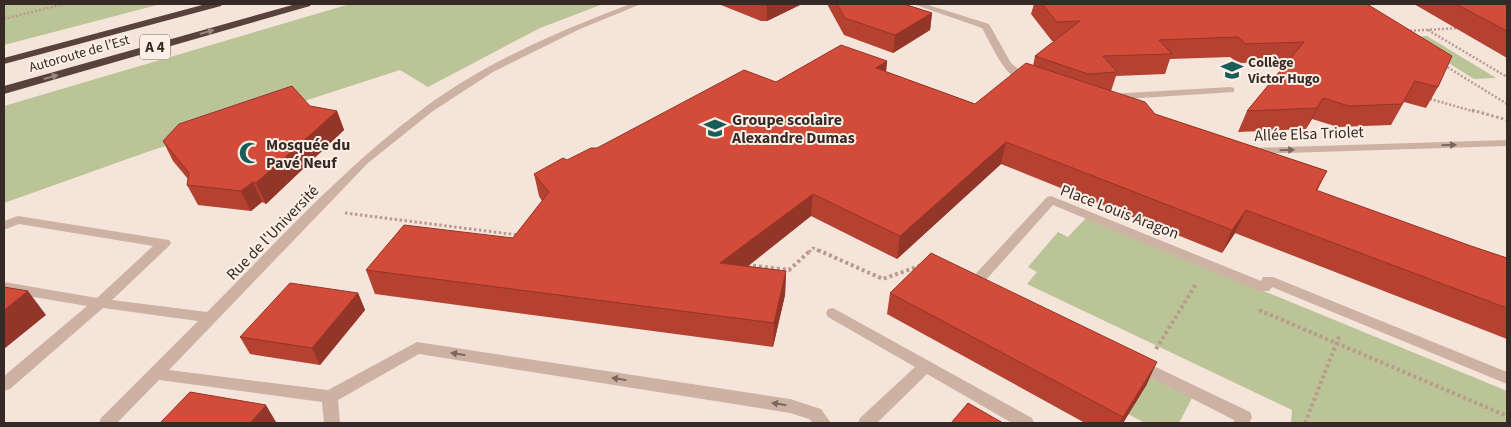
<svg xmlns="http://www.w3.org/2000/svg" width="1511" height="427" font-family="'Source Sans 3',sans-serif">
<style>
.green{fill:#bac497}
.lines{fill:none;stroke-linecap:round;stroke-linejoin:round}
.path-far2{stroke:#b99b8e;stroke-width:2.5;stroke-dasharray:2 2;stroke-linecap:butt}
.path-far1{stroke:#b99b8e;stroke-width:3;stroke-dasharray:2.5 2.5;stroke-linecap:butt}
.path{stroke:#b99b8e;stroke-width:4;stroke-dasharray:3 3;stroke-linecap:butt}
.minor{fill:#cdb2a4;fill-rule:evenodd}
.highway{fill:#59423c;fill-rule:evenodd}
.wall{fill:#b54131}
.shaded-wall{fill:#933528}
.building{fill:#d24c39;stroke:#933528}
.oneway{fill:#9a8780}
.oneway2{fill:#7a675f}
.labels{text-anchor:middle;stroke-width:4;stroke-linejoin:round;paint-order:stroke}
.far-street-label{font-size:14px;fill:#372a26;stroke:#fbefe6}
.far-poi-label{font-size:14px;font-weight:bold;fill:#372a26;stroke:#fbefe6;text-anchor:start}
.shield{fill:#fbefe6;stroke:#726560;stroke-width:1}
.shield-label{font-size:15px;font-weight:bold;fill:#372a26}
.poi-label{font-size:16px;font-weight:bold;fill:#372a26;stroke:#fbefe6;text-anchor:start}
.street-label{font-size:16px;fill:#372a26;stroke:#fbefe6}
</style>
<rect width="100%" height="100%" fill="#f4e4d9"/>
<!-- green -->
<g class="green">
<path d="M 4,4 L 161,4 L 4,45 Z"/>
<path d="M 350,4 L 603,4 L 540,28 L 428,87 L 400,70 L 147,152 L 4,203 L 4,106 Z"/>
<path d="M 1427,36 L 1496,78 L 1474,79 L 1407,37 Z"/>
<path d="M 1086,218 L 1507,391 L 1507,423 L 1291,423 L 1292,410 L 1027,284 L 1037,272 L 1028,267 L 1058,232 L 1068,237 Z"/>
<path d="M 931,267 L 1192,398 L 1179,423 L 1145,423 L 1128,414 Z"/>
</g>
<g class="lines">
<!-- path-far2 -->
<g class="path-far2">
<path d="M 4,19 L 64,4"/>
<path d="M 1428,30 L 1507,77"/>
<path d="M 1406,31 L 1460,28"/>
<path d="M 1444,65 L 1507,104"/>
<path d="M 1430,99 L 1476,112"/>
</g>
<!-- path-far1 -->
<g class="path-far1">
<path d="M 1472,110 L 1507,120"/>
<path d="M 345,213 L 518,235"/>
<path d="M 809,252 L 813,248 L 821,252"/>
</g>
<!-- path -->
<g class="path">
<path d="M 818,250 L 883,279 L 922,265"/>
<path d="M 747,265 L 789,270 L 811,250"/>
<path d="M 1259,310 L 1507,416"/>
<path d="M 1156,349 L 1196,284"/>
<path d="M 1305,423 L 1340,334"/>
</g>
<!-- minor -->
<g class="minor">
<path d="M 630,4 L 641,4 L 580,29 L 493,72 L 433,111 L 368,163 L 169,370 L 328,390 L 417,342 L 790,399 L 821,409 L 831,423 L 813,423 L 809,419 L 790,413 L 419,354 L 338,400 L 340,423 L 324,423 L 322,402 L 159,380 L 117,423 L 99,423 L 101,418 L 198,321 L 103,308 L 10,389 L 4,391 L 4,376 L 87,306 L 4,292 L 4,282 L 97,298 L 153,246 L 19,224 L 4,230 L 4,221 L 18,216 L 169,240 L 171,243 L 169,246 L 112,300 L 207,312 C 277,242 344,167 424,108 C 486,62 559,31 630,4 Z"/>
<path d="M 913,4 L 925,4 L 989,24 L 1011,63 L 1032,81 L 1031,83 C 1008,87 991,43 982,28 Z"/>
<path d="M 1230,87 L 1234,88 L 1234,92 L 1110,100 L 1105,97 L 1110,94 Z"/>
<path d="M 1507,140 L 1507,146 L 1250,154 L 1244,151 L 1250,148 Z"/>
<path d="M 1051,196 L 1261,281 L 1263,277 L 1273,277 L 1507,372 L 1507,384 L 1272,287 L 1269,291 L 1259,291 L 1053,205 L 984,282 L 987,286 L 985,289 L 980,291 L 969,287 L 967,284 L 969,281 L 1047,197 Z"/>
<path d="M 833,308 L 1032,418 L 1034,423 L 1012,423 L 927,374 L 877,423 L 858,423 L 860,418 L 915,367 L 828,317 L 826,313 L 828,309 Z"/>
<path d="M 1139,359 L 1250,412 L 1252,417 L 1249,423 L 1233,423 L 1234,420 L 1134,369 L 1131,365 L 1134,361 Z"/>
</g>
<!-- highway -->
<g class="highway">
<path d="M 206,4 L 222,4 L 221,6 L 4,64 L 4,58 Z"/>
<path d="M 296,4 L 311,4 L 310,6 L 4,94 L 4,86 Z"/>
</g>
</g>
<!-- wall -->
<g class="wall">
<path d="M 721,4 L 802,4 L 767,21 L 761,21 L 721,5 Z"/>
<path d="M 827,4 L 904,4 L 932,13 L 930,30 L 893,53 L 844,35 Z"/>
<path d="M 1034,4 L 1367,4 L 1438,87 L 1426,108 L 1404,102 L 1391,125 L 1338,127 L 1312,119 L 1306,129 L 1238,132 L 1247,111 L 1288,62 L 1238,63 L 1230,57 L 1170,59 L 1165,74 L 1116,76 L 1111,91 L 1155,114 L 1327,171 L 1317,191 L 1471,246 L 1507,258 L 1507,339 L 1235,233 L 1222,253 L 1001,164 L 897,259 L 811,216 L 747,267 L 786,271 L 785,295 L 773,347 L 375,294 L 366,270 L 513,238 L 542,201 L 539,196 L 534,174 L 597,148 L 776,82 L 887,61 L 886,72 L 975,104 L 1033,66 L 1035,56 L 1054,41 L 1052,41 L 1031,14 Z"/>
<path d="M 1414,4 L 1507,4 L 1507,58 Z"/>
<path d="M 310,106 L 337,111 L 344,130 L 266,204 L 262,202 L 251,211 L 198,205 L 187,185 L 188,179 L 173,161 L 163,141 Z"/>
<path d="M 358,293 L 365,310 L 320,365 L 250,354 L 240,337 Z"/>
<path d="M 890,293 L 1147,384 L 1123,423 L 1085,423 L 887,314 Z"/>
</g>
<!-- shaded-wall -->
<g class="shaded-wall">
<path d="M 770,4 L 802,4 L 767,21 L 767,5 Z"/>
<path d="M 932,13 L 930,30 L 893,53 L 895,35 Z"/>
<path d="M 887,61 L 885,81 L 876,68 Z"/>
<path d="M 1323,98 L 1312,119 L 1306,129 L 1317,108 Z"/>
<path d="M 337,111 L 344,130 L 266,204 L 256,183 Z"/>
<path d="M 1006,142 L 1001,164 L 897,259 L 900,236 Z"/>
<path d="M 253,182 L 262,202 L 251,211 L 241,191 Z"/>
<path d="M 813,194 L 811,216 L 721,287 L 720,263 Z"/>
<path d="M 1246,210 L 1235,233 L 1222,253 L 1232,230 Z"/>
<path d="M 786,271 L 785,295 L 773,347 L 774,323 Z"/>
<path d="M 28,291 L 46,315 L 4,349 L 4,310 Z"/>
<path d="M 358,293 L 365,310 L 320,365 L 312,348 Z"/>
<path d="M 1157,362 L 1147,384 L 1123,423 L 1120,423 L 1123,417 Z"/>
<path d="M 266,405 L 276,422 L 275,423 L 250,423 Z"/>
</g>
<!-- building -->
<g class="building">
<path d="M 758,4 L 770,4 L 767,5 L 761,5 Z"/>
<path d="M 837,4 L 904,4 L 932,13 L 895,35 L 845,18 Z"/>
<path d="M 1042,4 L 1367,4 L 1452,56 L 1438,87 L 1415,81 L 1402,104 L 1349,106 L 1323,98 L 1317,108 L 1247,111 L 1304,42 L 1246,44 L 1238,37 L 1159,40 L 1172,54 L 1103,56 L 1117,72 L 1088,74 L 1035,56 L 1080,21 L 1057,22 Z"/>
<path d="M 1456,4 L 1507,4 L 1507,31 Z"/>
<path d="M 841,45 L 887,61 L 876,68 L 975,104 L 1026,63 L 1145,102 L 1155,114 L 1327,171 L 1316,190 L 1471,246 L 1507,258 L 1507,308 L 1246,210 L 1232,230 L 1006,142 L 900,236 L 813,194 L 720,263 L 786,271 L 774,323 L 366,270 L 404,225 L 513,238 L 549,192 L 534,174 L 563,158 L 567,160 L 591,148 L 597,148 L 744,70 L 776,82 Z"/>
<path d="M 292,86 L 310,106 L 337,111 L 256,183 L 253,182 L 241,191 L 187,185 L 189,173 L 163,141 L 179,124 Z"/>
<path d="M 931,253 L 1157,362 L 1123,417 L 890,293 Z"/>
<path d="M 290,283 L 358,293 L 312,348 L 240,337 Z"/>
<path d="M 4,287 L 28,291 L 4,310 Z"/>
<path d="M 190,392 L 266,405 L 250,423 L 160,423 Z"/>
<path d="M 968,403 L 1003,423 L 951,423 Z"/>
</g>
<!-- one-way arrows -->
<defs><path id="oneway-solid" d="M-6-.8H1V-3.2L6.5 0L1 3.2V.8H-6Z" transform="scale(1.25)"/></defs>
<g class="oneway">
<use href="#oneway-solid" transform="translate(207 32) rotate(-16)"/>
<use href="#oneway-solid" transform="translate(51 77) rotate(-16)"/>
</g>
<g class="oneway2">
<use href="#oneway-solid" transform="translate(1449 145) rotate(-2)"/>
<use href="#oneway-solid" transform="translate(1287 150) rotate(-2)"/>
<use href="#oneway-solid" transform="translate(458 354) rotate(-171)"/>
<use href="#oneway-solid" transform="translate(619 379) rotate(-171)"/>
<use href="#oneway-solid" transform="translate(779 404) rotate(-171)"/>
</g>
<!-- icons -->
<defs>
<g id="school-bare" transform="scale(1.725)"><path d="M0-5L7-2L0 1L-7-2ZM-4 1L0 2.5L4 1V4Q0 6-4 4Z" fill="#185d59" stroke="#fbefe6" stroke-width="2.5" paint-order="stroke"/></g>
<g id="mosque-bare" transform="scale(1.725)"><path d="M3.5-4.9A6 6 0 1 0 3.5 4.9A5 5 0 1 1 3.5-4.9Z" fill="#185d59" stroke="#fbefe6" stroke-width="2.5" paint-order="stroke"/></g>
</defs>
<g fill-rule="evenodd">
<use href="#school-bare" x="1232" y="70"/>
<use href="#school-bare" x="715" y="128"/>
<use href="#mosque-bare" x="250" y="153"/>
</g>
<g class="labels">
<!-- far-street labels -->
<g class="far-street-label">
<text transform="translate(79 53) rotate(-16)" y="5">Autoroute de l’Est</text>
</g>
<!-- far-poi labels -->
<g class="far-poi-label">
<text x="1248" y="67">Collège<tspan x="1248" dy="16">Victor Hugo</tspan></text>
</g>
<!-- shield labels -->
<rect class="shield" x="140" y="34.5" width="30" height="25" rx="4"/>
<g class="shield-label">
<text x="155" y="52">A 4</text>
</g>
<!-- poi labels -->
<g class="poi-label">
<text x="732" y="125">Groupe scolaire<tspan x="732" dy="18">Alexandre Dumas</tspan></text>
<text x="266" y="150">Mosquée du<tspan x="266" dy="18">Pavé Neuf</tspan></text>
</g>
<!-- street labels -->
<g class="street-label">
<text transform="translate(1309 133) rotate(-2)" y="6">Allée Elsa Triolet</text>
<text transform="translate(1120 211) rotate(21)" y="6">Place Louis Aragon</text>
<text transform="translate(272 232) rotate(-46)" y="6">Rue de l'Université</text>
</g>
</g>
<!-- border -->
<rect width="1511" height="427" fill="none" stroke="#372a26" stroke-width="10"/>
</svg>
